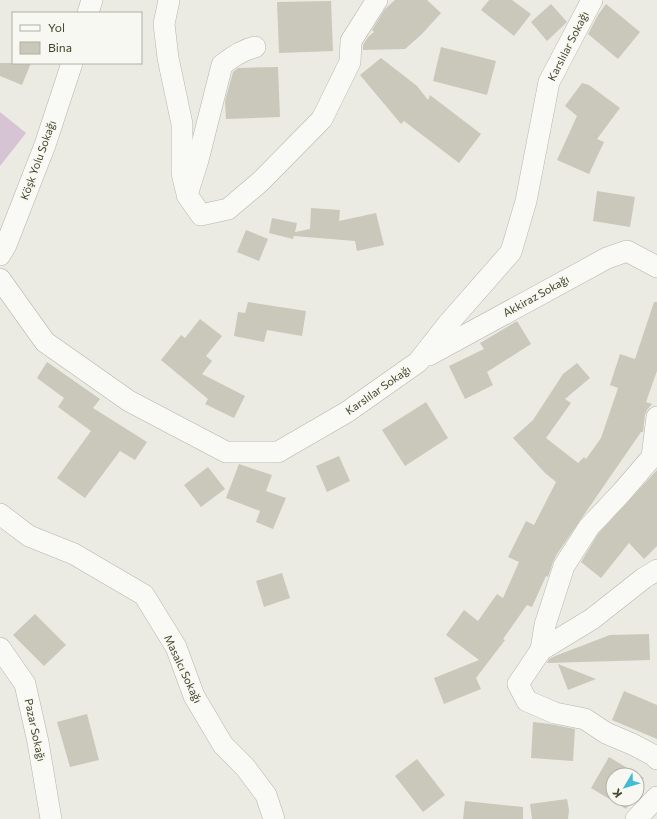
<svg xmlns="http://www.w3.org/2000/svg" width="657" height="819" font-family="Commissioner,sans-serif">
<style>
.green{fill:#d6c3d4}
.building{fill:#c9c8ba}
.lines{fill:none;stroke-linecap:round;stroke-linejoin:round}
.minor-casing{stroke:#b6b5a8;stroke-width:22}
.minor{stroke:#f9f9f6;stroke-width:21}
.labels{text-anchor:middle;stroke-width:3;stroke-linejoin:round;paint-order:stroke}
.street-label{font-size:11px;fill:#44432a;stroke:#f8f8f3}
</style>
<rect width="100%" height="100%" fill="#ebebe3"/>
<!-- green -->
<path class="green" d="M 0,112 L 26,133 L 0,166 Z"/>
<!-- building -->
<g class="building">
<path d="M 395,0 L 427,0 L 441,13 L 422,34 L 405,49 L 363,50 L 363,45 L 368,37 L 374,32 L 372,30 L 385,9 Z"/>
<path d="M 489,0 L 512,0 L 531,14 L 514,36 L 481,10 Z"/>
<path d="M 331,1 L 333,51 L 279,53 L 277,2 Z"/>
<path d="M 551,4 L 567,22 L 547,41 L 531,22 Z"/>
<path d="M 606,4 L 640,32 L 618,59 L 588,34 L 598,15 Z"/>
<path d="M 441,47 L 496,61 L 487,95 L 433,81 Z"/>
<path d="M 381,58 L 417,86 L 428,100 L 430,95 L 481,134 L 459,163 L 404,121 L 401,124 L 360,75 Z"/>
<path d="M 0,63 L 31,63 L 22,85 L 0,76 Z"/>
<path d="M 278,67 L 280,117 L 226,119 L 225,101 L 233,72 L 238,68 Z"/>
<path d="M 582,83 L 589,85 L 620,108 L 597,139 L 604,142 L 589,174 L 557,160 L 577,116 L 565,106 Z"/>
<path d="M 597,191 L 635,197 L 630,227 L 593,221 Z"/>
<path d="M 311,208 L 340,210 L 339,221 L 376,213 L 384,245 L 357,251 L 355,241 L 294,236 L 293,239 L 269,233 L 272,218 L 297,223 L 295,232 L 310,229 Z"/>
<path d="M 246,230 L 268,239 L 259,261 L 237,252 Z"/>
<path d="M 248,302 L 306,311 L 302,336 L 267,330 L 264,342 L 234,336 L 238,312 L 245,313 Z"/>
<path d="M 654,302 L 657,302 L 657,371 L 646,402 L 652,404 L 647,410 L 645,415 L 643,432 L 641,432 L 557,554 L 553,562 L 548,577 L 546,576 L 532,607 L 527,605 L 503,639 L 505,640 L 476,678 L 481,689 L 444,704 L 434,678 L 479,660 L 446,635 L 464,610 L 478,621 L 497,594 L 503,598 L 519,562 L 508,557 L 526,521 L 534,525 L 556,482 L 545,473 L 513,438 L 533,420 L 563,374 L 577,363 L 590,378 L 565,399 L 571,403 L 546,438 L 578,463 L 584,457 L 586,459 L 601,438 L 618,388 L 610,385 L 620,354 L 635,359 Z"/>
<path d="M 200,319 L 222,336 L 206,356 L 212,361 L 202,374 L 245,396 L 234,418 L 205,404 L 208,399 L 161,360 L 181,335 L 185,338 Z"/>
<path d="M 517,321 L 531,344 L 487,372 L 493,385 L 465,399 L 449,366 L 484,349 L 480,343 Z"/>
<path d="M 47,362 L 100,399 L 93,408 L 147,442 L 135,460 L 120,451 L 85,498 L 57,478 L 91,431 L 58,407 L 64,398 L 37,378 Z"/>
<path d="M 426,402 L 448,438 L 405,466 L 382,430 Z"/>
<path d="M 339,456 L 350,481 L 327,492 L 316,466 Z"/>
<path d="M 239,464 L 272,475 L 266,491 L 286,498 L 273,529 L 256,522 L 260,511 L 226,498 Z"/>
<path d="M 208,467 L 225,489 L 201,507 L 184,485 Z"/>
<path d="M 657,470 L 657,546 L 644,559 L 629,543 L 601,578 L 581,562 L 598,534 Z"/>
<path d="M 282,573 L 290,598 L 264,607 L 256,581 Z"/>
<path d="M 35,614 L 66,645 L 44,666 L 13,635 Z"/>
<path d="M 649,634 L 650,660 L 547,663 L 549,659 L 555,656 L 610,635 Z"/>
<path d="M 558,664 L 596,679 L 568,690 Z"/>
<path d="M 624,691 L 657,705 L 657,739 L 612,720 Z"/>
<path d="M 87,714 L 99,760 L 70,767 L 57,722 Z"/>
<path d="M 533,722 L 550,724 L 575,729 L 573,761 L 531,758 Z"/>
<path d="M 609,757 L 644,778 L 637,790 L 637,775 L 613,775 L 613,799 L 632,799 L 626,809 L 591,788 Z"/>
<path d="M 417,759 L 445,795 L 423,812 L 395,776 Z"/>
<path d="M 567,799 L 569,810 L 568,819 L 532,819 L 530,804 Z"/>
<path d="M 465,801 L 523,807 L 523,819 L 463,819 Z"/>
</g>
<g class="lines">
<!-- minor casing -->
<g class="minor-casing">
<g id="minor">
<path d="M 169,0 L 164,24 L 168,58 L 182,124 L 182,173 L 186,190"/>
<path d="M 88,13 L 92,0"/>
<path d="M 255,47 C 242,50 232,57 222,65 L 198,160 L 187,195 L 201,215 L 228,209 L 260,182 L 322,119 L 350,62 L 351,41 L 377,0"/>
<path d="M 0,255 L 6,245 L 45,145 L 72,63"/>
<path d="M 0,279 L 45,342 L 129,401 L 226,452 L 278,452 L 347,412 L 418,362 L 447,325 L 511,252 L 526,201 L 549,82 L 592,0"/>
<path d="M 429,355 L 607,258 L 627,251 L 657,267"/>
<path d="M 0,514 L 29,536 L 74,554 L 144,595 L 176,647 L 194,696 L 223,745 L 245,767 L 266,795 L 274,819"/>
<path d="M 657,570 L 644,578 L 592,619 L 541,650 L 518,684 L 527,701 L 555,713 L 585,719 L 606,733 L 632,744 L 653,755 L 657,759"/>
<path d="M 0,648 L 25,684 L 38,742 L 51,819"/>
<path d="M 541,650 L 545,625 L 564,566 L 589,527 L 622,492 L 652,457 L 657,417"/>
<path d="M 636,819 L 657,797"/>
</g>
</g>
<!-- minor -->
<use href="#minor" class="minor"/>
</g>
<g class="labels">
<!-- street labels -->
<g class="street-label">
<text transform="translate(568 46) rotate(-63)" y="4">Karslılar Sokağı</text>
<text transform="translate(38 160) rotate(-70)" y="4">Köşk Yolu Sokağı</text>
<text transform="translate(536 296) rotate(-29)" y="4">Akkiraz Sokağı</text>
<text transform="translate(378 390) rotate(-35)" y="4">Karslılar Sokağı</text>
<text transform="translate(183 669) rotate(65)" y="4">Masalcı Sokağı</text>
<text transform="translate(35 730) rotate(78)" y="4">Pazar Sokağı</text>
</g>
</g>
<!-- legend -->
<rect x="12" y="12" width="130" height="52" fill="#f8f8f3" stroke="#b0b0a3"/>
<rect x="20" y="25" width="20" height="6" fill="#f9f9f6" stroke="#b0b0a3"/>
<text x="48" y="32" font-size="12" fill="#44432a">Yol</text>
<rect x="20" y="42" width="20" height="12" fill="#c9c8ba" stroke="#b0b0a3"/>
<text x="48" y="52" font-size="12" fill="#44432a">Bina</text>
<!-- north arrow -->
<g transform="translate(625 787) rotate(232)"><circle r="19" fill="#f8f8f3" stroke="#b0b0a3"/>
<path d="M0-3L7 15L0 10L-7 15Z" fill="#44bad4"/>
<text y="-6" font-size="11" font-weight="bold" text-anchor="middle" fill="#44432a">K</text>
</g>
</svg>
